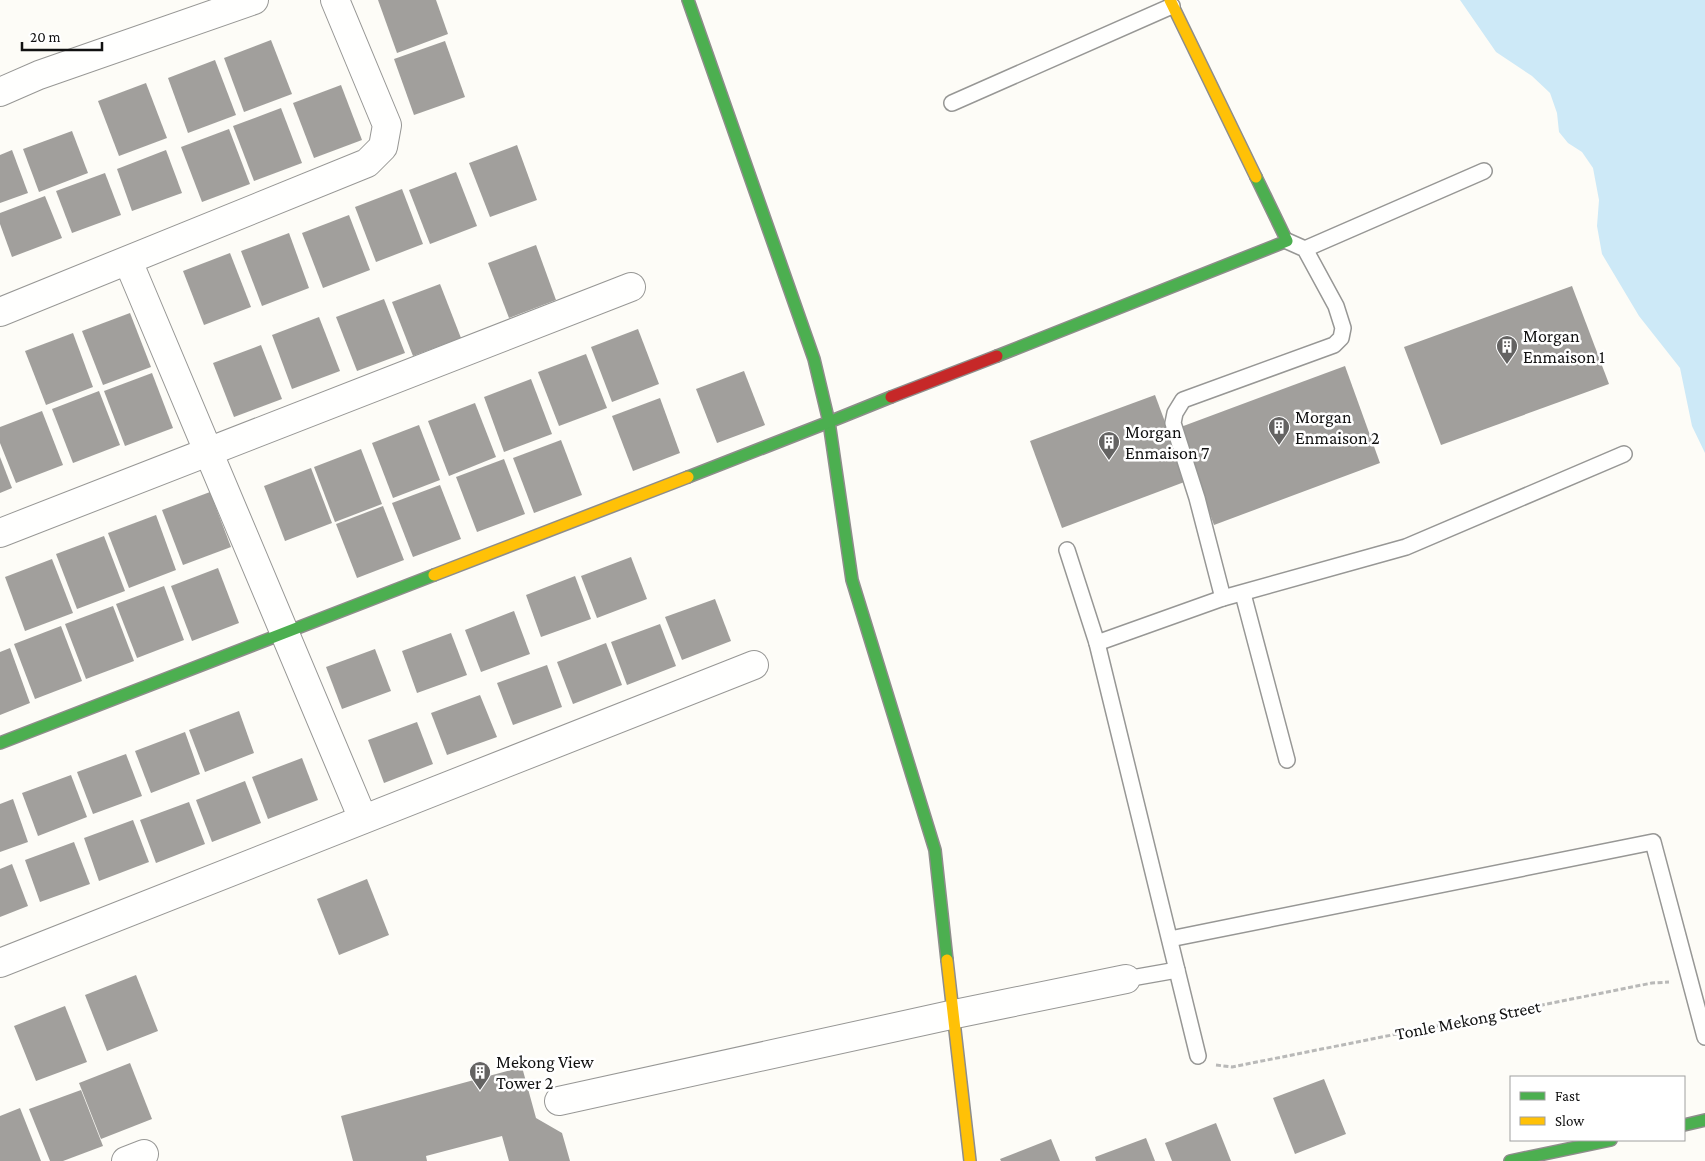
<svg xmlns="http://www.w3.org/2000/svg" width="1705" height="1161" font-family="'Crimson Pro',serif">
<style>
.water{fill:#cde9f7}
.building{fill:#a19f9c}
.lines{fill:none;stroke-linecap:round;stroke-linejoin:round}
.lane-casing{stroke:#979795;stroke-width:18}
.street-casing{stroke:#979795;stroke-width:30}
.fast-casing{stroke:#8e8d8b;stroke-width:14}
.slow-casing{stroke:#8e8d8b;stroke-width:14}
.jam-casing{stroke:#8e8d8b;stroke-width:14}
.path{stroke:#b9b9b8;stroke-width:3;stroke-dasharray:5 2.5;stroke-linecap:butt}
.lane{stroke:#fffffe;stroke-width:15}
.street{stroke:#fffffe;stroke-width:28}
.fast{stroke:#4caf50;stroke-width:11}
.slow{stroke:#ffc107;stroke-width:11}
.jam{stroke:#c62828;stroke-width:11}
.labels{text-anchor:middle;stroke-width:5;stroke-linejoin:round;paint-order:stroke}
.poi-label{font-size:18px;fill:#111;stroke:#fff;text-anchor:start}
.street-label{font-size:18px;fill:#111;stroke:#fff}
</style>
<rect width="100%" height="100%" fill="#fdfcf7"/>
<!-- water -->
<path class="water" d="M 1460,0 L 1705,0 L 1705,453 L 1692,426 L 1680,368 L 1639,316 L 1602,254 L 1597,226 L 1599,200 L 1593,168 L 1582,152 L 1568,143 L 1559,132 L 1557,113 L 1550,93 L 1532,76 L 1496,52 Z"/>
<!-- building -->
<g class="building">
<path d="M 378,0 L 436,0 L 448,34 L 397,53 Z"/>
<path d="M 271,40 L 292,94 L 244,112 L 224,58 Z"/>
<path d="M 445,41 L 465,97 L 414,115 L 394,59 Z"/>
<path d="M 215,60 L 236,115 L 188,133 L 168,78 Z"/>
<path d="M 146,83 L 167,138 L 119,156 L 98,101 Z"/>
<path d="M 341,85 L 362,140 L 314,158 L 293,103 Z"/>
<path d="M 281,108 L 302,163 L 254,181 L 233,126 Z"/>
<path d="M 229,129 L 250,184 L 202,202 L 181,147 Z"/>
<path d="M 72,131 L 88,173 L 39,192 L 23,149 Z"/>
<path d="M 517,145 L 537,200 L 490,217 L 469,163 Z"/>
<path d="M 12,150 L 28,193 L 0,203 L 0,155 Z"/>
<path d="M 166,150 L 182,193 L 132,211 L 117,169 Z"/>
<path d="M 456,172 L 477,226 L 430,244 L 409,190 Z"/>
<path d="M 105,173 L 121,215 L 72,233 L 56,191 Z"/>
<path d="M 402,189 L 423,244 L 376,262 L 355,207 Z"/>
<path d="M 45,196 L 62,238 L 12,257 L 0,224 L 0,213 Z"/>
<path d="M 349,215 L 370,270 L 323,288 L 302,233 Z"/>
<path d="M 289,233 L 309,288 L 262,306 L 241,251 Z"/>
<path d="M 536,245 L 556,300 L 509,318 L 488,263 Z"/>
<path d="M 230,253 L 251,307 L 204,325 L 183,271 Z"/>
<path d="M 440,284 L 461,338 L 413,356 L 392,302 Z"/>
<path d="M 1572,286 L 1609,384 L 1441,445 L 1404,347 Z"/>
<path d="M 384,299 L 405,353 L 357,371 L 336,317 Z"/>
<path d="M 130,313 L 151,367 L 103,385 L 82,331 Z"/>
<path d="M 319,317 L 340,371 L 292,389 L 272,335 Z"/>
<path d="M 638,329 L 659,384 L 612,402 L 591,347 Z"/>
<path d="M 73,333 L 93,387 L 46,405 L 25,351 Z"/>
<path d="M 261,345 L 282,399 L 234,417 L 213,363 Z"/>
<path d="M 586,354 L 607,408 L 559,426 L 538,372 Z"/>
<path d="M 1345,366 L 1380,463 L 1214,525 L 1178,428 Z"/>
<path d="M 744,371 L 765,425 L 717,443 L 696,389 Z"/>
<path d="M 152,373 L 173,428 L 125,446 L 104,391 Z"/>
<path d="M 531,379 L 552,434 L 504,452 L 484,397 Z"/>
<path d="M 99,391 L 120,445 L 73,463 L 52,409 Z"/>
<path d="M 1155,395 L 1187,481 L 1062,528 L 1030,441 Z"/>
<path d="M 660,398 L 680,453 L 633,471 L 612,416 Z"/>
<path d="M 475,403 L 496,457 L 449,476 L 428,421 Z"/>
<path d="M 42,411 L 63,465 L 16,483 L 0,443 L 0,427 Z"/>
<path d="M 419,425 L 440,480 L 393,498 L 372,443 Z"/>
<path d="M 561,440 L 582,495 L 534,513 L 513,458 Z"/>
<path d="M 361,449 L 382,504 L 335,522 L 314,467 Z"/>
<path d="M 0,457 L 12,488 L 0,493 Z"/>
<path d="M 504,459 L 525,514 L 477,532 L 456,477 Z"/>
<path d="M 311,468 L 332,523 L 285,541 L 264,486 Z"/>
<path d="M 440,485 L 461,539 L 413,557 L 392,503 Z"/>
<path d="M 210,492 L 231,547 L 183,565 L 162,510 Z"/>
<path d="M 383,506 L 404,560 L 357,578 L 336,524 Z"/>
<path d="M 156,515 L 176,570 L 129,588 L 108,533 Z"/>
<path d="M 104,536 L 125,591 L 77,609 L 56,554 Z"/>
<path d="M 631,557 L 647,599 L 597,618 L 581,576 Z"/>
<path d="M 52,559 L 73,613 L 25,631 L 5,577 Z"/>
<path d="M 218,568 L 239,623 L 192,641 L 171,586 Z"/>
<path d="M 575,576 L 591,619 L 541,637 L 526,595 Z"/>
<path d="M 164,586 L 184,640 L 137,658 L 116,604 Z"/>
<path d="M 715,599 L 731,641 L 682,660 L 665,617 Z"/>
<path d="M 113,606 L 134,661 L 86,679 L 65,624 Z"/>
<path d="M 514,611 L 530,654 L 481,672 L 465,630 Z"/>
<path d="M 660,624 L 676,666 L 627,685 L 611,642 Z"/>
<path d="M 61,626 L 82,681 L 35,699 L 14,644 Z"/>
<path d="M 451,633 L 467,675 L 417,693 L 402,651 Z"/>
<path d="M 606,643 L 622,685 L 573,704 L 557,662 Z"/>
<path d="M 10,648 L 30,703 L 0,715 L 0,652 Z"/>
<path d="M 375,649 L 391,691 L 342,709 L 326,667 Z"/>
<path d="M 547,665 L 562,707 L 513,725 L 497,683 Z"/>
<path d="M 480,695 L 497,737 L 447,755 L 431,713 Z"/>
<path d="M 239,711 L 254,753 L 205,772 L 189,730 Z"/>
<path d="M 417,722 L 433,764 L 384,783 L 368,740 Z"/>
<path d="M 185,732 L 200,774 L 151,793 L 135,751 Z"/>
<path d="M 126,754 L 142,796 L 93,814 L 77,772 Z"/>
<path d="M 302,758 L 318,800 L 268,819 L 252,777 Z"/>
<path d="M 71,775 L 87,817 L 38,836 L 22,793 Z"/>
<path d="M 245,781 L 261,823 L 212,842 L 196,800 Z"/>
<path d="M 13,799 L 28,842 L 0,852 L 0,804 Z"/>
<path d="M 189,802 L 205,844 L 156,863 L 140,820 Z"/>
<path d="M 133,820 L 149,862 L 99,881 L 84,838 Z"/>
<path d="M 74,842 L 90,884 L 40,902 L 25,860 Z"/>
<path d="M 12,864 L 28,906 L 0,917 L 0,869 Z"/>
<path d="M 367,879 L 389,935 L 339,955 L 317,899 Z"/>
<path d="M 136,975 L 158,1031 L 107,1051 L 85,995 Z"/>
<path d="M 65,1006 L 87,1062 L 36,1081 L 14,1026 Z"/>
<path d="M 130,1063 L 152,1119 L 101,1139 L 79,1083 Z"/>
<path d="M 522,1067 L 536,1118 L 562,1133 L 570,1161 L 509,1161 L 502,1136 L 426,1156 L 427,1161 L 353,1161 L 341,1116 Z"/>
<path d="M 1324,1079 L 1346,1134 L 1295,1154 L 1273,1098 Z"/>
<path d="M 81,1090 L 103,1146 L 63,1161 L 50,1161 L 29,1109 Z"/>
<path d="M 20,1108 L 41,1161 L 0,1161 L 0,1116 Z"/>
<path d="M 1216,1123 L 1231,1161 L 1172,1161 L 1165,1143 Z"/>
<path d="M 1146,1138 L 1155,1161 L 1096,1161 L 1095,1157 Z"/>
<path d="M 1051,1139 L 1060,1161 L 1001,1161 L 1000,1159 Z"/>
</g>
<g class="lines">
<!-- lane casing -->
<g class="lane-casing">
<g id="lane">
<path d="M 952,103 L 1172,6"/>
<path d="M 1305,249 L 1484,171"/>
<path d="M 1067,550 L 1097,643 L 1198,1056"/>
<path d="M 1243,594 L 1287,760"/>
<path d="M 1223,598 L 1197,498 L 1173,423 L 1175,413 L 1183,400 L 1334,345 L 1341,338 L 1343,328 L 1336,306 L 1305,249 L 1287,241"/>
<path d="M 1097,643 L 1223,598 L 1406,547 L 1624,454"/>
<path d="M 1170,939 L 1653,842 L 1705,1037"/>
<path d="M 1126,979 L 1177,970"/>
</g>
</g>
<!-- street casing -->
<g class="street-casing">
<g id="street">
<path d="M 0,92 L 39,75 L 254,0"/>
<path d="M 128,261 L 363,819"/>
<path d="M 0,312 L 367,163 L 383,147 L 387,125 L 335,0"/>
<path d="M 0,533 L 631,287"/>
<path d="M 0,963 L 754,665"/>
<path d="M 559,1101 L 955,1014 L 1126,979"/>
<path d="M 126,1161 L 144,1154"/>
</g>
</g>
<!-- fast casing -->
<g class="fast-casing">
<g id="fast">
<path d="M 997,356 L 1287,241 L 1256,177"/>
<path d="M 891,397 L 829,422 L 852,580 L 935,850 L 947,960"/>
<path d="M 688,477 L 829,422 L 814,359 L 688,0"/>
<path d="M 0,743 L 434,575"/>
<path d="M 1684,1125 L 1705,1120"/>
<path d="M 1510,1161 L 1611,1140"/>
</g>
</g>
<!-- slow casing -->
<g class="slow-casing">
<g id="slow">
<path d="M 1170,0 L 1256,177"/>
<path d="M 434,575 L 688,477"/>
<path d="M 947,960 L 970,1161"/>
</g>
</g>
<!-- jam casing -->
<g class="jam-casing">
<path id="jam" d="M 891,397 L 997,356"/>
</g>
<!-- path -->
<path class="path" d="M 1216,1065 L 1232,1067 L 1652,983 L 1669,982"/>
<!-- lane -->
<use href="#lane" class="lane"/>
<!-- street -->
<use href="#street" class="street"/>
<!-- fast -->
<use href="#fast" class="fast"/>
<!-- slow -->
<use href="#slow" class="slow"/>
<!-- jam -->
<use href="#jam" class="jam"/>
</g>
<!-- icons -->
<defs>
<g id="building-pin" transform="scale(1.125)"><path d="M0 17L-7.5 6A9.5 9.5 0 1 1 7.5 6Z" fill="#646362" stroke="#fff"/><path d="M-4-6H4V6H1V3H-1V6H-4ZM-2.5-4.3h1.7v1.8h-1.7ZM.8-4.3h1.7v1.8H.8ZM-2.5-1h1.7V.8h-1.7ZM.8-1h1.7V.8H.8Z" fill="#fff"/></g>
</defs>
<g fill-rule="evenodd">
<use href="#building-pin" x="1507" y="346"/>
<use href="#building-pin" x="1279" y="427"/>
<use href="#building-pin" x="1109" y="442"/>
<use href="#building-pin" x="480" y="1072"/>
</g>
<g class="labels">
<!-- poi labels -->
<g class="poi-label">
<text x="1523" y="342">Morgan<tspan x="1523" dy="21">Enmaison 1</tspan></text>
<text x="1295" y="423">Morgan<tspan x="1295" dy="21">Enmaison 2</tspan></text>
<text x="1125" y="438">Morgan<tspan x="1125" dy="21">Enmaison 7</tspan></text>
<text x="496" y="1068">Mekong View<tspan x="496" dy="21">Tower 2</tspan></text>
</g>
<!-- street labels -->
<g class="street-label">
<text transform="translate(1468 1020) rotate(-11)" y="6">Tonle Mekong Street</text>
</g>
</g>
<!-- legend -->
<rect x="1510" y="1076" width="175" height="65" fill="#ffffff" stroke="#a0a0a0"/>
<rect x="1520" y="1092" width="25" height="8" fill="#4caf50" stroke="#a0a0a0"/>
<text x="1555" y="1101" font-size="15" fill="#111111">Fast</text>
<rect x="1520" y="1117" width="25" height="8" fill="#ffc107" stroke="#a0a0a0"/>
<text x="1555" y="1126" font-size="15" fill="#111111">Slow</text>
<!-- scale -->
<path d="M22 42v8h80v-8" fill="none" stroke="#111111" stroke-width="2.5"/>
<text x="30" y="42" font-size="15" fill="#111111" stroke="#ffffff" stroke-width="4" paint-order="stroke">20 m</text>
</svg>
